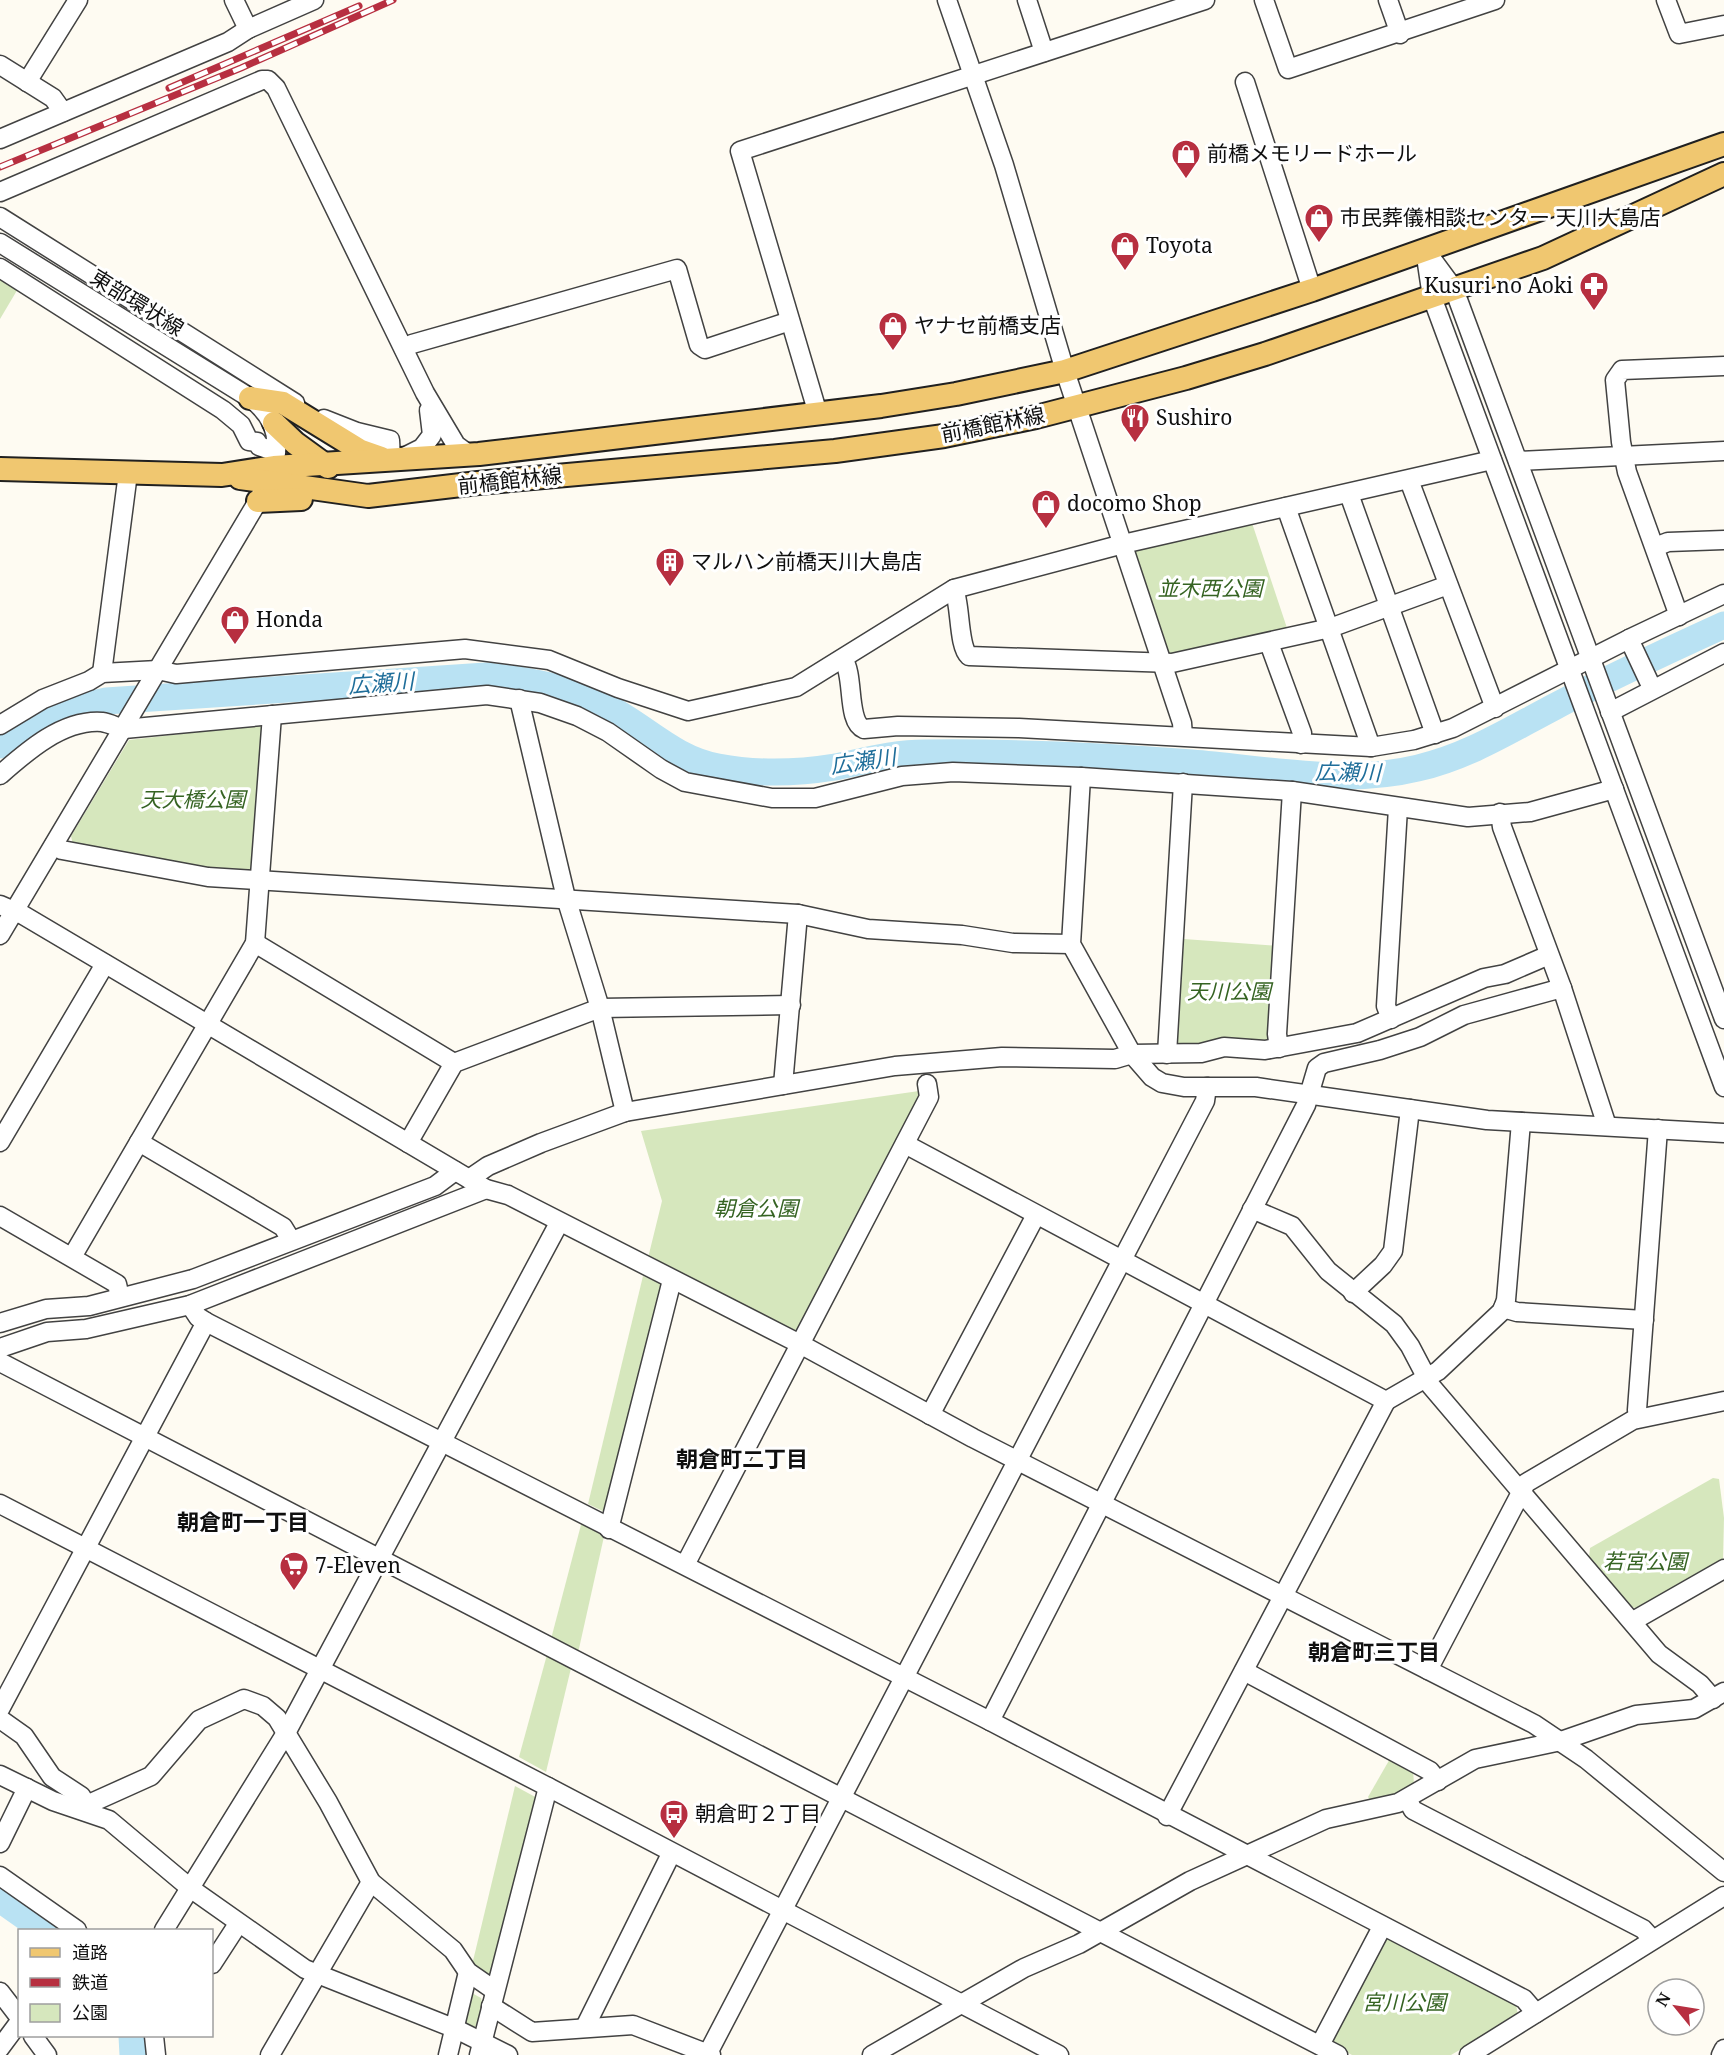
<svg xmlns="http://www.w3.org/2000/svg" width="1724" height="2055" font-family="'Noto Serif','Noto Sans JP',serif">
<style>
.green{fill:#d6e7bd}
.lines{fill:none;stroke-linecap:round;stroke-linejoin:round}
.river{stroke:#b9e2f3;stroke-width:27}
.minor-casing{stroke:#424242;stroke-width:21}
.major-casing{stroke:#202020;stroke-width:26}
.minor{stroke:#fff;stroke-width:18}
.major{stroke:#f0c770;stroke-width:22}
.rail-casing{stroke:#b72f40;stroke-width:7}
.rail{stroke:#fff;stroke-width:4.5;stroke-dasharray:14;stroke-linecap:butt}
.labels{text-anchor:middle;stroke-width:6;stroke-linejoin:round;paint-order:stroke}
.poi-label{font-size:21px;fill:#0f0f0f;stroke:#fff;text-anchor:start}
.street-label{font-size:21px;fill:#0f0f0f;stroke:#fff}
.park-label{font-size:21px;font-style:italic;fill:#356322;stroke:#fff}
.water-label{font-size:22px;font-style:italic;fill:#1f6e9a;stroke:#fff}
.neighbourhood-label{font-size:22px;font-weight:bold;fill:#0f0f0f;stroke:#fff}
</style>
<rect width="100%" height="100%" fill="#fefbf2"/>
<!-- green -->
<g class="green">
<path d="M 0,275 L 19,287 L 0,319 Z"/>
<path d="M 1251,520 L 1288,631 L 1174,655 L 1166,652 L 1134,555 L 1138,547 Z"/>
<path d="M 259,725 L 266,732 L 255,867 L 249,874 L 206,872 L 73,845 L 71,836 L 129,740 Z"/>
<path d="M 1184,939 L 1280,946 L 1274,1039 L 1267,1045 L 1182,1050 L 1176,1046 Z"/>
<path d="M 919,1091 L 920,1098 L 799,1330 L 789,1331 L 648,1258 L 662,1201 L 641,1131 Z"/>
<path d="M 643,1276 L 661,1284 L 663,1291 L 607,1513 L 588,1504 Z"/>
<path d="M 1713,1478 L 1719,1479 L 1724,1518 L 1723,1560 L 1641,1609 L 1631,1607 L 1589,1557 L 1590,1548 Z"/>
<path d="M 582,1521 L 605,1532 L 578,1653 L 551,1639 Z"/>
<path d="M 548,1651 L 572,1664 L 546,1772 L 519,1757 Z"/>
<path d="M 1391,1757 L 1413,1769 L 1414,1785 L 1399,1796 L 1370,1800 L 1368,1797 Z"/>
<path d="M 515,1786 L 539,1799 L 493,1979 L 472,1965 Z"/>
<path d="M 1389,1937 L 1516,2004 L 1518,2016 L 1451,2055 L 1352,2055 L 1332,2044 L 1329,2036 L 1381,1939 Z"/>
<path d="M 470,1992 L 481,1998 C 485,2011 482,2021 472,2030 L 463,2018 Z"/>
</g>
<g class="lines">
<!-- river -->
<g class="river">
<path d="M 0,745 C 34,723 67,709 106,701 L 486,676 C 527,680 568,687 605,706 C 645,726 673,759 718,767 C 755,774 798,773 835,767 C 865,761 894,753 925,753 C 1014,752 1103,756 1192,763 C 1266,769 1345,786 1418,768 C 1467,757 1510,730 1554,707 C 1610,677 1667,651 1724,625"/>
<path d="M 0,1899 L 44,1930"/>
<path d="M 132,2036 L 133,2055"/>
</g>
<!-- minor casing -->
<g class="minor-casing">
<g id="minor">
<path d="M 234,0 L 248,29"/>
<path d="M 947,0 L 1004,165 L 1065,371 L 1182,723 L 1183,736"/>
<path d="M 1027,0 L 1044,52"/>
<path d="M 1264,0 L 1288,69 L 1495,0"/>
<path d="M 1388,0 L 1400,34"/>
<path d="M 1666,0 L 1679,34 L 1724,25"/>
<path d="M 0,65 L 53,98 L 63,112"/>
<path d="M 27,82 L 78,0"/>
<path d="M 1245,82 L 1312,290"/>
<path d="M 0,139 L 228,42 L 248,29 L 314,0"/>
<path d="M 0,192 L 262,80 L 268,80 L 276,88 L 425,393 L 456,445 L 467,453 L 475,454"/>
<path d="M 0,217 L 295,403"/>
<path d="M 0,243 L 250,398 C 290,427 278,463 258,501 L 0,935"/>
<path d="M 1425,250 L 1432,297 L 1724,1087"/>
<path d="M 1426,251 L 1454,289 L 1724,1019"/>
<path d="M 0,268 L 223,410 L 241,425 L 249,441 L 257,442 L 259,446 L 276,452"/>
<path d="M 404,349 L 412,344 L 677,269 L 699,345 L 705,349 L 790,321"/>
<path d="M 818,414 L 740,151 L 1205,0"/>
<path d="M 324,419 L 357,432 L 390,440 L 391,459"/>
<path d="M 404,457 L 422,448 L 432,435 L 429,410"/>
<path d="M 1518,461 L 1724,451"/>
<path d="M 1409,480 L 1495,708"/>
<path d="M 1349,494 L 1435,734"/>
<path d="M 1286,507 L 1371,747"/>
<path d="M 1655,547 L 1668,542 L 1724,540"/>
<path d="M 954,589 C 961,606 958,646 969,656 L 1172,663 L 1330,628 L 1448,585"/>
<path d="M 1679,616 L 1627,472 L 1621,442 L 1615,380 L 1622,370 L 1724,366"/>
<path d="M 1629,639 L 1652,688"/>
<path d="M 1269,643 L 1302,733 L 1301,744"/>
<path d="M 843,659 C 855,675 846,722 864,729 L 898,726 L 1019,728 L 1371,747 L 1414,740 L 1453,728 L 1629,639 L 1724,594"/>
<path d="M 102,673 L 128,473"/>
<path d="M 519,699 L 566,898 L 600,1008 L 625,1112"/>
<path d="M 1610,712 L 1724,653"/>
<path d="M 0,725 L 43,699 L 89,681 L 102,673 L 158,670 L 176,674 L 465,649 L 549,660 L 618,688 L 688,711 L 796,687 L 954,589 L 1123,544 L 1492,460"/>
<path d="M 0,775 C 26,752 63,719 102,722 C 109,723 117,727 124,729 L 487,695 L 540,703 L 577,716 L 608,732 L 661,769 L 685,782 L 772,798 L 815,798 L 902,776 L 953,772 L 1081,777 L 1292,791 L 1468,817 L 1530,812 L 1614,789"/>
<path d="M 1081,777 L 1071,944 L 1132,1054 L 1152,1077 L 1162,1083 L 1184,1087 L 1256,1087 L 1487,1120 L 1724,1133"/>
<path d="M 1500,813 L 1502,827 L 1562,988 L 1607,1126"/>
<path d="M 54,845 L 62,850 L 208,877 L 798,914 L 868,929 L 962,935 L 1013,943 L 1071,944"/>
<path d="M 0,905 L 23,915 L 486,1189 L 508,1195 L 800,1344 L 973,1438 L 1534,1724 L 1586,1759 L 1724,1872"/>
<path d="M 255,943 L 454,1063"/>
<path d="M 1391,1019 L 1386,1006 L 1398,808"/>
<path d="M 1279,1048 L 1277,1034 L 1292,791"/>
<path d="M 1167,1054 L 1183,783"/>
<path d="M 783,1085 L 798,914"/>
<path d="M 0,1142 L 105,964"/>
<path d="M 139,1142 L 283,1227 L 291,1240"/>
<path d="M 408,1143 L 454,1063 L 600,1008 L 791,1005"/>
<path d="M 905,1144 L 1386,1401 L 1438,1371 L 1502,1311 L 1506,1300 L 1521,1122"/>
<path d="M 469,1179 L 488,1166 L 541,1143 L 625,1112 L 895,1066 L 1002,1057 L 1115,1059 L 1132,1054 L 1201,1053 L 1224,1047 L 1265,1050 L 1357,1033 L 1484,978 L 1505,974 L 1549,955"/>
<path d="M 1252,1209 L 1292,1226 L 1328,1271 L 1394,1324 L 1410,1346 L 1431,1386 L 1659,1654 L 1700,1684 L 1713,1699"/>
<path d="M 0,1216 L 117,1284 L 120,1297"/>
<path d="M 72,1257 L 255,943 L 272,715"/>
<path d="M 1353,1293 L 1383,1265 L 1393,1251 L 1410,1109"/>
<path d="M 190,1305 L 198,1317 L 206,1322 L 990,1721 L 1524,1999 L 1536,2013"/>
<path d="M 1503,1308 L 1517,1312 L 1644,1320"/>
<path d="M 0,1323 L 46,1309 L 89,1306 L 193,1279 L 435,1186 L 455,1171"/>
<path d="M 0,1348 L 47,1332 L 86,1329 L 190,1305 L 486,1189"/>
<path d="M 0,1362 L 1338,2055"/>
<path d="M 930,1415 L 1036,1215"/>
<path d="M 1639,1418 L 1637,1410 L 1658,1129"/>
<path d="M 0,1504 L 548,1787 L 1059,2055"/>
<path d="M 609,1529 L 672,1280"/>
<path d="M 685,1565 L 929,1097 L 927,1084"/>
<path d="M 1633,1621 L 1724,1569"/>
<path d="M 1428,1670 L 1526,1483 L 1633,1420 L 1724,1401"/>
<path d="M 1244,1671 L 1430,1771 L 1438,1781"/>
<path d="M 0,1709 L 206,1322"/>
<path d="M 0,1719 L 24,1736 L 52,1777 L 81,1796 L 84,1801 L 82,1810"/>
<path d="M 990,1721 L 1306,1105 L 1317,1068 L 1324,1063 L 1380,1050 L 1420,1037 L 1464,1015 L 1562,988"/>
<path d="M 0,1775 L 53,1801 L 109,1820 L 190,1888 L 305,1969 L 456,2029 L 508,2055"/>
<path d="M 1407,1799 L 1413,1810 L 1643,1929 L 1652,1939"/>
<path d="M 82,1810 L 91,1803 L 151,1776 L 199,1720 L 244,1699 L 263,1706 L 277,1718 L 328,1802 L 371,1882 L 453,1950 L 468,1972 L 494,1990"/>
<path d="M 1167,1816 L 1386,1401"/>
<path d="M 0,1843 L 27,1788"/>
<path d="M 0,1876 L 77,1930"/>
<path d="M 164,1930 L 286,1733 L 559,1223"/>
<path d="M 212,1964 L 238,1924"/>
<path d="M 0,1992 L 20,2018"/>
<path d="M 491,2006 L 532,2032 L 633,2025 L 711,2055"/>
<path d="M 585,2027 L 671,1854"/>
<path d="M 33,2036 L 47,2055"/>
<path d="M 154,2036 L 156,2055"/>
<path d="M 1320,2045 L 1382,1927"/>
<path d="M 0,2048 L 20,2021"/>
<path d="M 270,2055 L 371,1882"/>
<path d="M 448,2055 L 468,1972"/>
<path d="M 479,2055 L 548,1787"/>
<path d="M 707,2055 L 1205,1101 L 1207,1087"/>
<path d="M 872,2055 L 1024,1968 L 1079,1944 L 1190,1881 L 1326,1819 L 1398,1803 L 1475,1759 L 1561,1741 L 1636,1715 L 1694,1709 L 1724,1692"/>
<path d="M 1469,2055 L 1724,1896"/>
<path d="M 1721,2055 L 1724,2049"/>
</g>
</g>
<!-- major casing -->
<g class="major-casing">
<g id="major">
<path d="M 250,398 L 283,403 L 361,451 L 381,458"/>
<path d="M 274,423 L 295,443 L 328,467"/>
<path d="M 0,469 L 222,475 L 274,467 L 479,454 L 881,406 L 956,394 L 1065,371 L 1312,290 L 1724,144"/>
<path d="M 240,478 L 368,496 L 478,483 L 835,451 L 944,436 L 1036,417 L 1186,378 L 1265,354 L 1543,258 L 1724,174"/>
<path d="M 258,501 L 301,499"/>
</g>
</g>
<!-- minor -->
<use href="#minor" class="minor"/>
<!-- major -->
<use href="#major" class="major"/>
<!-- rail casing -->
<g class="rail-casing">
<g id="rail">
<path d="M 169,88 L 359,6"/>
<path d="M 0,167 L 241,68 L 393,0"/>
</g>
</g>
<!-- rail -->
<use href="#rail" class="rail"/>
</g>
<!-- icons -->
<defs>
<g id="shop-pin" transform="scale(1.5)"><path d="M0 17L-7.5 6A9.5 9.5 0 1 1 7.5 6Z" fill="#b72f40" stroke="#fff"/><path d="M-5-2.5h2.3a2.7 3.5 0 0 1 5.4 0H5L5.5 6h-11ZM-1.5-2.5h3a1.5 2.3 0 0 0-3 0Z" fill="#fff"/></g>
<g id="pharmacy-pin" transform="scale(1.5)"><path d="M0 17L-7.5 6A9.5 9.5 0 1 1 7.5 6Z" fill="#b72f40" stroke="#fff"/><path d="M-2-6h4v4h4v4h-4v4h-4v-4h-4v-4h4Z" fill="#fff"/></g>
<g id="restaurant-pin" transform="scale(1.5)"><path d="M0 17L-7.5 6A9.5 9.5 0 1 1 7.5 6Z" fill="#b72f40" stroke="#fff"/><path d="M-5-6h1v4h1v-4h1v4h1v-4h1v5L-1.5 .5V6h-2V.5L-5-1ZM5-6V6H3V1.5H1.5Q1.5-4 5-6Z" fill="#fff"/></g>
<g id="building-pin" transform="scale(1.5)"><path d="M0 17L-7.5 6A9.5 9.5 0 1 1 7.5 6Z" fill="#b72f40" stroke="#fff"/><path d="M-4-6H4V6H1V3H-1V6H-4ZM-2.5-4.3h1.7v1.8h-1.7ZM.8-4.3h1.7v1.8H.8ZM-2.5-1h1.7V.8h-1.7ZM.8-1h1.7V.8H.8Z" fill="#fff"/></g>
<g id="supermarket-pin" transform="scale(1.5)"><path d="M0 17L-7.5 6A9.5 9.5 0 1 1 7.5 6Z" fill="#b72f40" stroke="#fff"/><path d="M-6-5.5h2.5l.6 2H6L4.5 2H-2.5L-4.4-4H-6ZM-1.5 3.2a1.3 1.3 0 1 0 .1 0ZM3 3.2a1.3 1.3 0 1 0 .1 0Z" fill="#fff"/></g>
<g id="bus-pin" transform="scale(1.5)"><path d="M0 17L-7.5 6A9.5 9.5 0 1 1 7.5 6Z" fill="#b72f40" stroke="#fff"/><path d="M-5-6H5V4H4V6H2V4H-2V6H-4V4H-5ZM-3.5-4V0h7V-4ZM-3.5 1.2v1.5H-2V1.2ZM2 1.2v1.5H3.5V1.2Z" fill="#fff"/></g>
</defs>
<g fill-rule="evenodd">
<use href="#shop-pin" x="1186" y="154"/>
<use href="#shop-pin" x="1319" y="218"/>
<use href="#shop-pin" x="1125" y="246"/>
<use href="#pharmacy-pin" x="1594" y="286"/>
<use href="#shop-pin" x="893" y="326"/>
<use href="#restaurant-pin" x="1135" y="418"/>
<use href="#shop-pin" x="1046" y="504"/>
<use href="#building-pin" x="670" y="562"/>
<use href="#shop-pin" x="235" y="620"/>
<use href="#supermarket-pin" x="294" y="1566"/>
<use href="#bus-pin" x="674" y="1814"/>
</g>
<g class="labels">
<!-- poi labels -->
<g class="poi-label">
<text x="1207" y="161">前橋メモリードホール</text>
<text x="1340" y="225">市民葬儀相談センター 天川大島店</text>
<text x="1146" y="253">Toyota</text>
<text x="1573" y="293" text-anchor="end">Kusuri no Aoki</text>
<text x="914" y="333">ヤナセ前橋支店</text>
<text x="1156" y="425">Sushiro</text>
<text x="1067" y="511">docomo Shop</text>
<text x="691" y="569">マルハン前橋天川大島店</text>
<text x="256" y="627">Honda</text>
<text x="315" y="1573">7-Eleven</text>
<text x="695" y="1821">朝倉町２丁目</text>
</g>
<!-- street labels -->
<g class="street-label">
<text transform="translate(137 303) rotate(32)" y="7">東部環状線</text>
<text transform="translate(993 425) rotate(-11)" y="7">前橋館林線</text>
<text transform="translate(510 481) rotate(-6)" y="7">前橋館林線</text>
</g>
<!-- park labels -->
<g class="park-label">
<text x="1210" y="596">並木西公園</text>
<text x="193" y="807">天大橋公園</text>
<text x="1229" y="999">天川公園</text>
<text x="756" y="1216">朝倉公園</text>
<text x="1645" y="1569">若宮公園</text>
<text x="1404" y="2010">宮川公園</text>
</g>
<!-- water labels -->
<g class="water-label">
<text transform="translate(381 683) rotate(-4)" y="8">広瀬川</text>
<text transform="translate(863 761) rotate(-8)" y="8">広瀬川</text>
<text transform="translate(1348 772) rotate(1)" y="8">広瀬川</text>
</g>
<!-- neighbourhood labels -->
<g class="neighbourhood-label">
<text x="742" y="1467">朝倉町二丁目</text>
<text x="243" y="1530">朝倉町一丁目</text>
<text x="1374" y="1660">朝倉町三丁目</text>
</g>
</g>
<!-- legend -->
<rect x="18" y="1929" width="195" height="108" fill="#ffffff" stroke="#9f9f9f" stroke-width="1.5"/>
<rect x="30" y="1948" width="30" height="9" fill="#f0c770" stroke="#9f9f9f" stroke-width="1.5"/>
<text x="72" y="1959" font-size="18" fill="#0f0f0f">道路</text>
<rect x="30" y="1978" width="30" height="9" fill="#b72f40" stroke="#9f9f9f" stroke-width="1.5"/>
<text x="72" y="1989" font-size="18" fill="#0f0f0f">鉄道</text>
<rect x="30" y="2004" width="30" height="18" fill="#d6e7bd" stroke="#9f9f9f" stroke-width="1.5"/>
<text x="72" y="2019" font-size="18" fill="#0f0f0f">公園</text>
<!-- north arrow -->
<g transform="translate(1676 2007) rotate(300)"><circle r="28" fill="#ffffff" stroke="#9f9f9f" stroke-width="1.5"/>
<path d="M0-4.5L10 22L0 15L-10 22Z" fill="#b72f40"/>
<text y="-9" font-size="16" font-weight="bold" text-anchor="middle" fill="#0f0f0f">N</text>
</g>
</svg>
